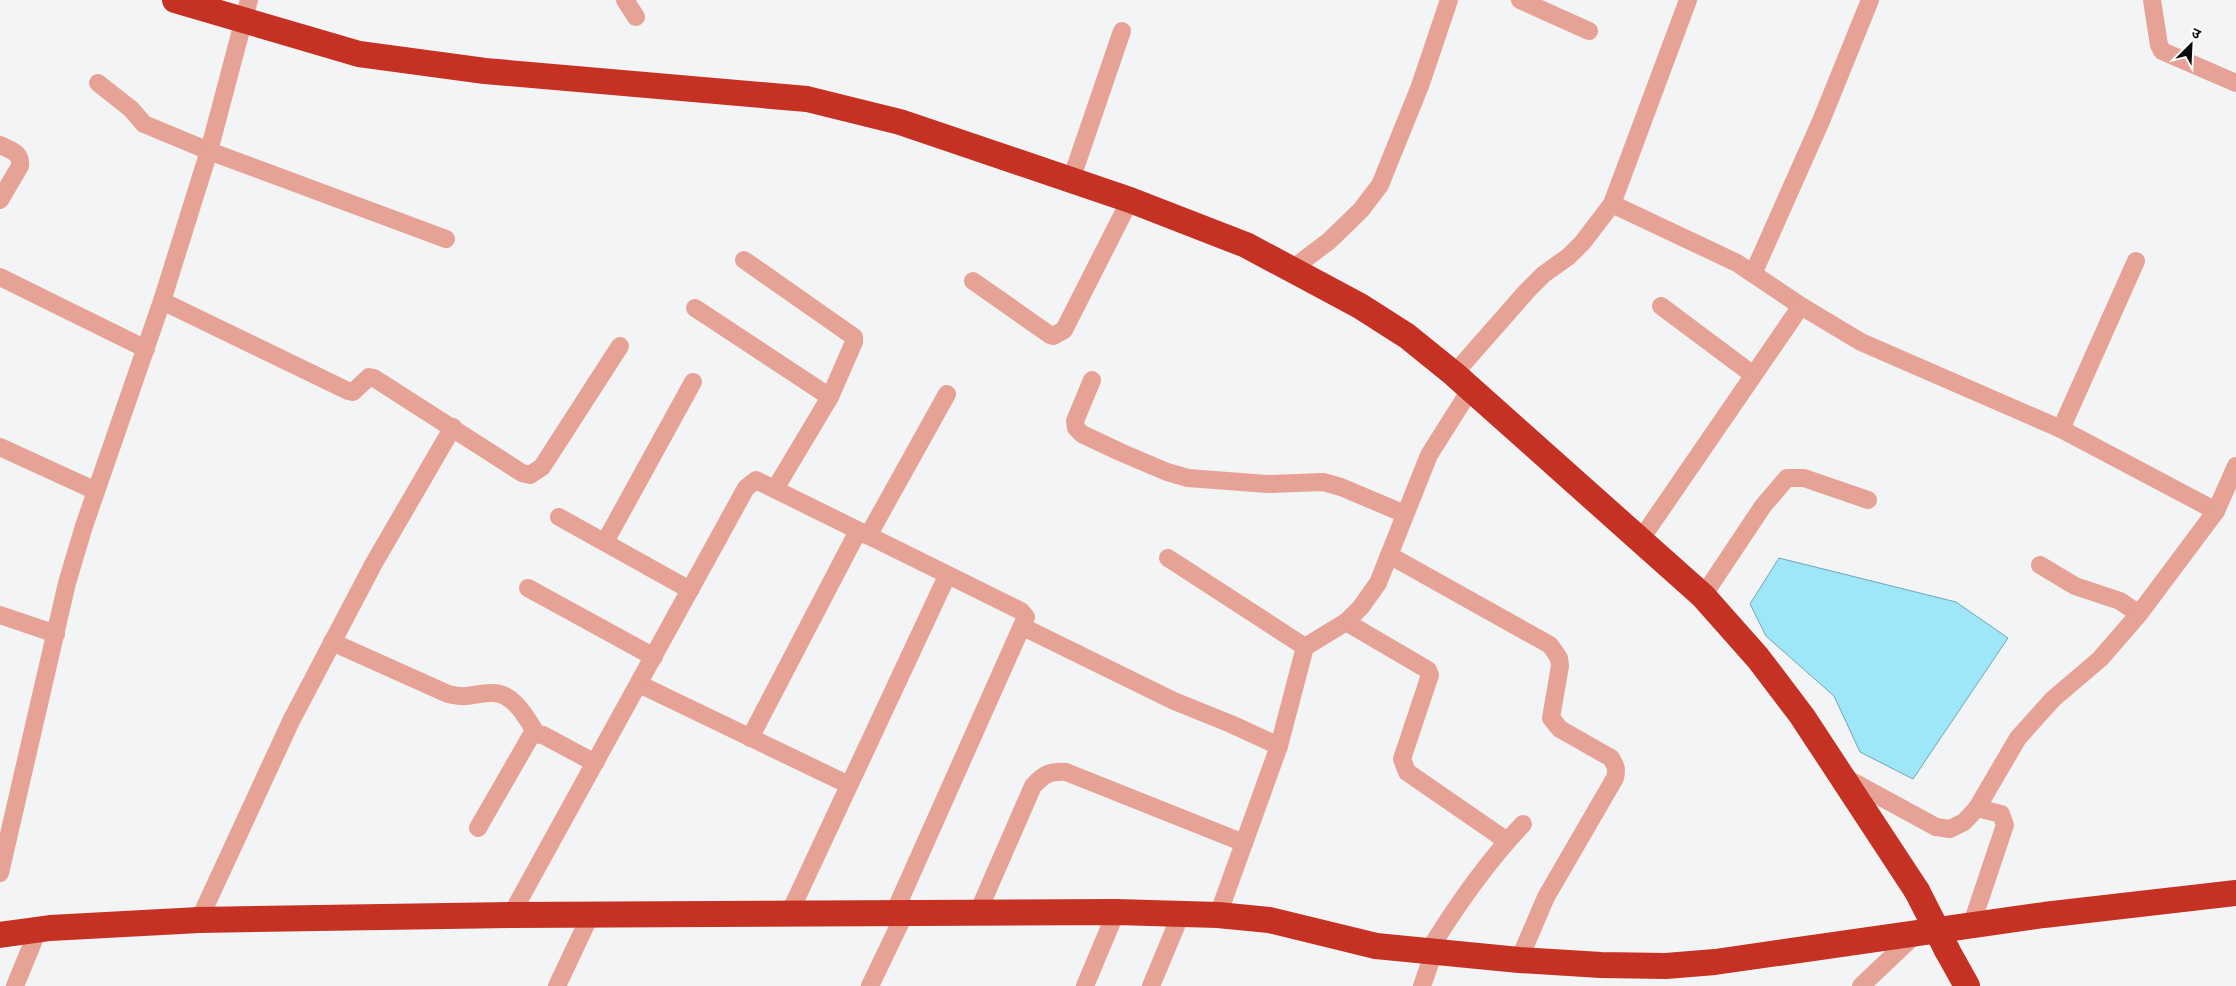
<svg xmlns="http://www.w3.org/2000/svg" width="2236" height="986" font-family="'IBM Plex Sans','Noto Sans Devanagari',sans-serif">
<style>
.water{fill:#9ee7f8;stroke:#72a5b1}
.lines{fill:none;stroke-linecap:round;stroke-linejoin:round}
.minor{stroke:#e7a296;stroke-width:18}
.highway{stroke:#c53122;stroke-width:26}
.highway-bridge{stroke:#c53122;stroke-width:26}
</style>
<rect width="100%" height="100%" fill="#f3f4f5"/>
<!-- water -->
<path class="water" d="M 1779,558 L 1956,602 L 2008,638 L 1913,779 L 1860,752 L 1834,696 L 1766,636 L 1750,604 Z"/>
<g class="lines">
<!-- minor -->
<g class="minor">
<path d="M 625,0 L 636,17"/>
<path d="M 1520,0 L 1589,31"/>
<path d="M 2152,0 L 2159,45 L 2162,51 L 2236,83"/>
<path d="M 98,83 L 131,109 L 144,124 L 209,151 L 446,239"/>
<path d="M 0,145 C 11,150 22,153 20,166 L 0,200"/>
<path d="M 1071,180 L 1122,31"/>
<path d="M 1612,204 L 1737,263 L 1801,306 L 1861,342 L 2061,429 L 2216,511"/>
<path d="M 744,260 L 854,337 L 854,342 L 830,397"/>
<path d="M 1292,269 L 1329,241 L 1361,210 L 1380,185 L 1420,86 L 1449,0"/>
<path d="M 1753,274 L 1821,121 L 1870,0"/>
<path d="M 0,277 L 146,349"/>
<path d="M 973,281 L 1050,335 L 1053,336 L 1064,330 L 1130,200"/>
<path d="M 162,301 L 348,391 L 353,392 L 369,377 L 374,378 L 522,473 L 530,475 L 542,467 L 620,346"/>
<path d="M 1661,306 L 1752,374"/>
<path d="M 695,308 L 830,397 L 775,489"/>
<path d="M 1454,374 L 1526,292 L 1544,274 L 1568,257 L 1583,242 L 1612,204 L 1688,0"/>
<path d="M 1092,380 L 1075,421 L 1076,428 L 1082,434 L 1120,452 L 1167,472 L 1188,478 L 1267,484 L 1323,482 L 1341,487 L 1405,514"/>
<path d="M 2061,429 L 2136,261"/>
<path d="M 0,447 L 96,491"/>
<path d="M 559,517 L 690,590"/>
<path d="M 868,536 L 947,394"/>
<path d="M 1641,539 L 1801,306"/>
<path d="M 605,542 L 693,382"/>
<path d="M 1389,555 L 1550,645 L 1559,658 L 1560,666 L 1551,718 L 1560,729 L 1611,758 C 1616,766 1617,769 1615,778 L 1546,897 L 1519,960"/>
<path d="M 1168,558 L 1305,647"/>
<path d="M 2040,565 L 2075,586 L 2120,601 L 2139,614"/>
<path d="M 528,588 L 654,657"/>
<path d="M 1703,596 L 1763,506 L 1787,478 L 1804,478 L 1868,500"/>
<path d="M 0,615 L 56,634"/>
<path d="M 1346,622 L 1428,670 L 1430,675 L 1402,759 L 1407,772 L 1507,841"/>
<path d="M 1023,627 L 1174,701 L 1231,724 L 1279,746"/>
<path d="M 332,642 L 448,694 C 470,699 470,694 490,693 C 513,691 526,717 536,733"/>
<path d="M 639,684 L 849,785"/>
<path d="M 750,738 L 858,531"/>
<path d="M 1846,778 L 1936,827 L 1950,829 L 1964,822 L 1977,808 L 2018,738 L 2053,699 L 2100,659 L 2139,614 L 2216,511 L 2236,466"/>
<path d="M 478,828 L 532,734 L 543,735 L 595,763"/>
<path d="M 0,873 L 67,583 L 84,526 L 162,301 L 209,151 L 249,0"/>
<path d="M 978,912 L 1033,786 C 1044,774 1050,771 1066,772 L 1244,843"/>
<path d="M 789,914 L 947,576"/>
<path d="M 511,915 L 746,488 L 756,480 L 1021,611 L 1026,617 L 894,913"/>
<path d="M 1218,915 L 1279,746 L 1305,647 L 1346,622 L 1361,607 L 1378,583 L 1429,455 L 1470,390"/>
<path d="M 199,920 L 291,721 L 374,563 L 453,427"/>
<path d="M 1971,926 L 2005,825 L 2001,814 L 1977,808"/>
<path d="M 1428,952 C 1456,906 1486,863 1523,824"/>
<path d="M 15,986 L 38,930"/>
<path d="M 557,986 L 590,916"/>
<path d="M 870,986 L 905,913"/>
<path d="M 1085,986 L 1116,912"/>
<path d="M 1151,986 L 1181,914"/>
<path d="M 1422,986 L 1434,952"/>
<path d="M 1861,986 L 1916,934"/>
</g>
<!-- highway -->
<g class="highway">
<path d="M 175,0 L 359,54 L 485,71 L 807,99 L 900,122 L 1130,200 L 1246,245 L 1360,306 L 1407,336 L 1454,374 L 1703,596 L 1758,658 L 1802,716 L 1917,891"/>
<path d="M 0,935 L 50,928 L 199,920 L 511,915 L 1116,912 L 1218,915 L 1269,920 L 1376,946 L 1519,960 L 1601,965 L 1666,966 L 1715,962 L 2044,915 L 2236,893"/>
<path d="M 1947,950 L 1967,986"/>
</g>
<!-- highway-bridge -->
<path class="highway-bridge" d="M 1917,891 L 1947,950"/>
</g>
<!-- north arrow -->
<g transform="translate(2191 45) rotate(24)" stroke="#ffffff" stroke-width="4" paint-order="stroke">
<path d="M0-4L9 19L0 12L-9 19Z" fill="#0b0c0c"/>
<text y="-8" font-size="14" font-weight="bold" text-anchor="middle" fill="#0b0c0c">उ</text>
</g>
</svg>
